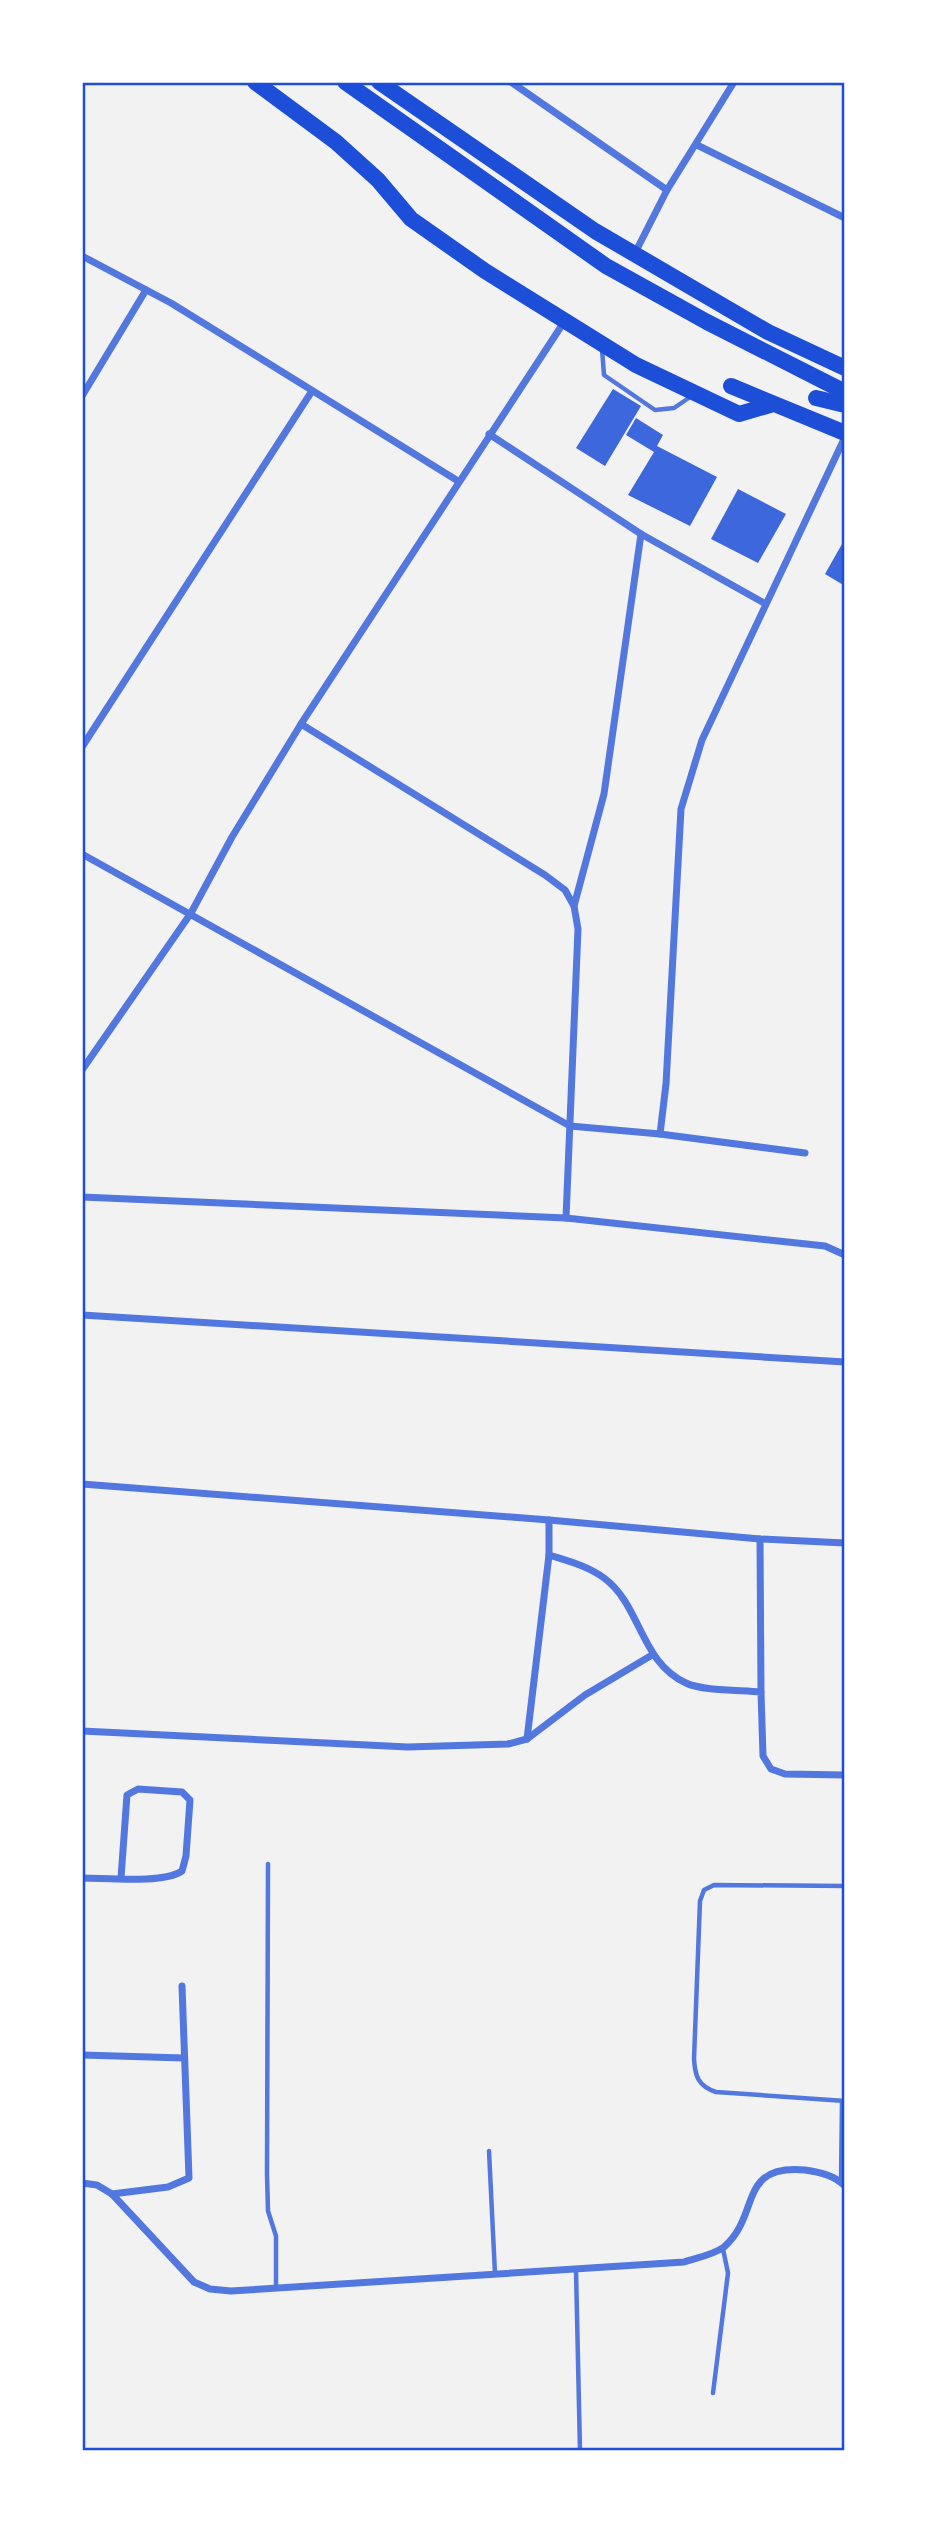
<svg xmlns="http://www.w3.org/2000/svg" width="927" height="2533" font-family="Literata,serif">
<style>
.building{fill:#3d67dc}
.lines{fill:none;stroke-linecap:round;stroke-linejoin:round}
.service{stroke:#5277de;stroke-width:4.5}
.minor{stroke:#5277de;stroke-width:7}
.trunk{stroke:#1d4ed8;stroke-width:16}
.neatline{fill:none;stroke:#1d4ed8;stroke-width:2.5}
</style>
<rect width="100%" height="100%" fill="#f2f2f2"/>
<!-- building -->
<g class="building">
<path d="M 613,389 L 641,406 L 605,466 L 576,448 Z"/>
<path d="M 636,418 L 663,435 L 657,446 L 717,477 L 690,526 L 628,495 L 654,452 L 626,435 Z"/>
<path d="M 738,489 L 786,514 L 758,563 L 711,539 Z"/>
<path d="M 842,544 L 845,546 L 845,586 L 825,574 Z"/>
</g>
<g class="lines">
<!-- service -->
<g class="service">
<path d="M 602,349 L 604,375 L 655,410 L 674,408 L 693,395"/>
<path d="M 268,1864 L 267,2175 L 268,2211 L 276,2236 L 276,2288"/>
<path d="M 845,1886 L 714,1885 L 704,1890 L 700,1901 L 694,2059 C 695,2076 698,2086 716,2092 L 845,2101"/>
<path d="M 489,2151 L 495,2274"/>
<path d="M 841,2181 L 842,2101"/>
<path d="M 576,2270 L 580,2451"/>
<path d="M 713,2393 L 728,2273 L 723,2249"/>
</g>
<!-- minor -->
<g class="minor">
<path d="M 511,82 L 667,190"/>
<path d="M 697,145 L 845,218"/>
<path d="M 635,253 L 667,190 L 734,82"/>
<path d="M 82,256 L 171,303 L 458,481"/>
<path d="M 82,396 L 146,290"/>
<path d="M 489,434 L 641,534 L 764,603"/>
<path d="M 301,724 L 545,875 L 565,890 L 574,906 L 578,929 L 566,1218"/>
<path d="M 82,747 L 312,391"/>
<path d="M 82,854 L 570,1126 L 660,1134 L 666,1084 L 681,809 L 702,740 L 845,437"/>
<path d="M 574,906 L 604,794 L 641,534"/>
<path d="M 82,1070 L 191,913 L 232,837 L 301,724 L 564,322"/>
<path d="M 660,1134 L 805,1153"/>
<path d="M 82,1197 L 566,1218 L 825,1246 L 845,1255"/>
<path d="M 82,1315 L 845,1362"/>
<path d="M 82,1484 L 549,1520 L 760,1539 L 845,1543"/>
<path d="M 760,1539 L 761,1692"/>
<path d="M 549,1555 C 568,1561 588,1566 604,1578 C 641,1605 640,1662 686,1683 C 702,1691 741,1690 761,1692 L 763,1756 L 771,1769 L 785,1774 L 845,1775"/>
<path d="M 82,1731 L 408,1747 L 508,1744 L 527,1739 L 585,1695 L 652,1655"/>
<path d="M 527,1739 L 549,1555 L 549,1520"/>
<path d="M 82,1878 C 106,1878 163,1884 182,1871 L 186,1856 L 190,1800 L 182,1792 L 138,1789 L 127,1795 L 121,1878"/>
<path d="M 82,2055 L 184,2058"/>
<path d="M 82,2183 L 97,2185 L 112,2194 L 194,2282 L 210,2289 L 231,2291 L 684,2262 C 696,2258 713,2255 724,2247 C 761,2215 737,2164 805,2170 C 819,2172 834,2175 845,2186"/>
<path d="M 112,2194 L 168,2187 L 189,2178 L 182,1986"/>
</g>
<!-- trunk -->
<g class="trunk">
<path d="M 255,82 L 336,142 L 378,180 L 411,219 L 485,271 L 636,365 L 739,414 L 770,405"/>
<path d="M 345,82 L 606,266 L 707,322 L 845,392"/>
<path d="M 379,82 L 595,231 L 768,332 L 845,368"/>
<path d="M 731,386 L 845,433"/>
<path d="M 816,398 L 845,405"/>
</g>
</g>
<!-- border -->
<rect width="927" height="2533" fill="none" stroke="#ffffff" stroke-width="168"/>
<rect x="84" y="84" width="759" height="2365" class="neatline"/>
</svg>
